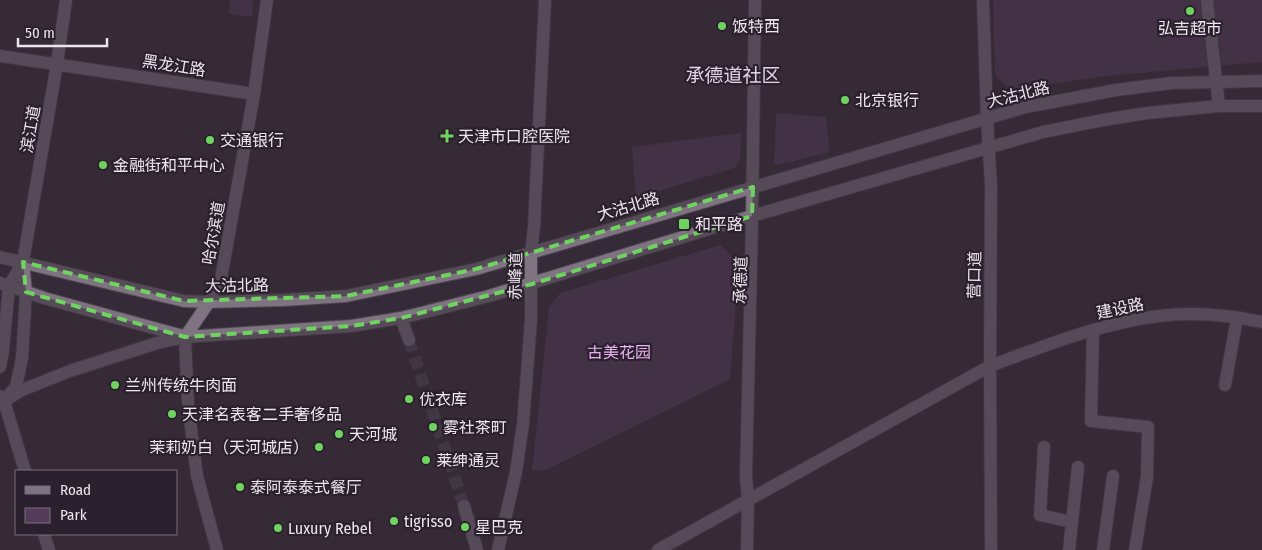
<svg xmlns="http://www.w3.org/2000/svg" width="1262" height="550" font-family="'Fira Sans Condensed','Noto Sans SC',sans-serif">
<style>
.green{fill:#553b5a}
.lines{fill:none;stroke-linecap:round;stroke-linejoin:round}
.minor-tunnel{stroke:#514652;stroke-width:12;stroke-dasharray:12 6;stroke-linecap:butt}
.minor-casing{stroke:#4f4551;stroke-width:14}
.tertiary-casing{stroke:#4f4551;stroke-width:14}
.secondary-casing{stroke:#4f4551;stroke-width:14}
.minor{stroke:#7f7281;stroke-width:12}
.tertiary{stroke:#7f7281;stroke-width:12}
.secondary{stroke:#7f7281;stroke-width:12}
.marked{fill:none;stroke:#6fd360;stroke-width:4;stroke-dasharray:10 6;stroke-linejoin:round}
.poi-dot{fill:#6fd360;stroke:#2b202d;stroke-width:2}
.labels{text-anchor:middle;stroke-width:4.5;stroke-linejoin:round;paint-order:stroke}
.poi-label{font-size:16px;fill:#ede5ee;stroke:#2b202d;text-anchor:start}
.street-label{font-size:16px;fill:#ede5ee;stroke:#2b202d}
.park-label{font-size:16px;fill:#e6b2ef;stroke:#2b202d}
.quarter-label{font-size:19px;fill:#e1d2e3;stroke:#2b202d}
</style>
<rect width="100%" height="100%" fill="#352a37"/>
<!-- green -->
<g class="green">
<path d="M 230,0 L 254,0 L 252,17 L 229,14 Z"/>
<path d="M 993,0 L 1262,0 L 1262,62 L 1106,76 L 1010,90 L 995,75 Z"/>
<path d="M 776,113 L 826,117 L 830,152 L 774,166 Z"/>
<path d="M 741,133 L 740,161 L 734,168 L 636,198 L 632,147 Z"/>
<path d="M 720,245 L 739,262 L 730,379 L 548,469 L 532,471 L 549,307 L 560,293 Z"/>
</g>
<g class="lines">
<!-- minor-tunnel -->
<path class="minor-tunnel" d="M 409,340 L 464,506"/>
<!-- minor casing -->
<g class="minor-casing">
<g id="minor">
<path d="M 1207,0 L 1219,106"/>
<path d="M 0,56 L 254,94"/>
<path d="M 401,318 L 409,340"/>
<path d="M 1093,330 L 1091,421 L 1148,427 L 1147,477 L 1135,550"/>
<path d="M 1225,385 L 1237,318"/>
<path d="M 0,396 L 4,401 L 25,471"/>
<path d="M 1044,447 L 1040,515 L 1072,522"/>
<path d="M 464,506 L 477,550"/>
<path d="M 44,534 L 49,550"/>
<path d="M 747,550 L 748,501 L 746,477 L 752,223 L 755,0"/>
<path d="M 1069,550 L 1078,467"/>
<path d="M 1103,550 L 1113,476"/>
</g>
</g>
<!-- tertiary casing -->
<g class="tertiary-casing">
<g id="tertiary">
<path d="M 983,0 L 987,118 L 991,186 L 990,366 L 991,550"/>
<path d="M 23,262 L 57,64 L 66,0"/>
<path d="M 217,550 L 197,476 L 188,404 L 185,337 L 209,302 L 221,279 L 254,94 L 267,0"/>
<path d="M 658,550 L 990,366 C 1044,346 1101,323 1159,316 C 1192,312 1229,315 1262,322"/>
</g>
</g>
<!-- secondary casing -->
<g class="secondary-casing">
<g id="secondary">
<path d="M 0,257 L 184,301 L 209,302 L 284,300 L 346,296 L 476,269 L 1026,107 L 1116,90 L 1172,83 L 1262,81"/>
<path d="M 0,283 L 44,298 L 183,336"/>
<path d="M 0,367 L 3,351 L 9,286 L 23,262"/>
<path d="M 8,396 L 16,387 L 22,358 L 26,292 L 23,262"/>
<path d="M 4,401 L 22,390 L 70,371 L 157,343 L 185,337 L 351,326 L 401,318 L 489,296 L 752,216 L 1043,132 L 1103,120 L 1147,113 L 1219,106 L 1262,106"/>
<path d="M 498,550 L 516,472 L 523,424 L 531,320 L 531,253 L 534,227 L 545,0"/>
</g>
</g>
<!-- minor -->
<use href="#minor" class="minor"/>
<!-- tertiary -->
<use href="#tertiary" class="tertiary"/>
<!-- secondary -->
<use href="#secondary" class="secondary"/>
</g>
<!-- marked area -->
<path d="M0 0H1262V550H0ZM 753,187 L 752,216 L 532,284 L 401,318 L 351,326 L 185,337 L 26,292 L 23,262 L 184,301 L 346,296 L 476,269 Z" fill="#352a37" fill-opacity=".55" fill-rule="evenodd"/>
<path class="marked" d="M 753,187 L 752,216 L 532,284 L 401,318 L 351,326 L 185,337 L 26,292 L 23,262 L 184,301 L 346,296 L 476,269 Z"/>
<!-- markers -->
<g class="poi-dot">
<circle cx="1190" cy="11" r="5"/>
<circle cx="722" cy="26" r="5"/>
<circle cx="845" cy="100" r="5"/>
<path d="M444.5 128.5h5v5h5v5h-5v5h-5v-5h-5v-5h5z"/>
<circle cx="210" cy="140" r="5"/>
<circle cx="103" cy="165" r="5"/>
<rect x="678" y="218" width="12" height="12" rx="2.5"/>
<circle cx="115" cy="385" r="5"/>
<circle cx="409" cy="399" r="5"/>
<circle cx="172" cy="414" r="5"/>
<circle cx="433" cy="427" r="5"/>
<circle cx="339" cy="434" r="5"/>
<circle cx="319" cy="447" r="5"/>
<circle cx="426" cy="460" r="5"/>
<circle cx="240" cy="487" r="5"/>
<circle cx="394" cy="521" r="5"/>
<circle cx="465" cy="527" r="5"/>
<circle cx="278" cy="528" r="5"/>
</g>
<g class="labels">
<!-- poi labels -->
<g class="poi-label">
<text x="732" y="32">饭特西</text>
<text x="1190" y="34" text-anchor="middle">弘吉超市</text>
<text x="855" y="106">北京银行</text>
<text x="458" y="142">天津市口腔医院</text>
<text x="220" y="146">交通银行</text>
<text x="113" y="171">金融街和平中心</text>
<text x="695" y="230">和平路</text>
<text x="125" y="391">兰州传统牛肉面</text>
<text x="419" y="405">优衣库</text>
<text x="182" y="420">天津名表客二手奢侈品</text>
<text x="443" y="433">雾社茶町</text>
<text x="349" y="440">天河城</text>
<text x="309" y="453" text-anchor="end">茉莉奶白（天河城店）</text>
<text x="436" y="466">莱绅通灵</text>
<text x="250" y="493">泰阿泰泰式餐厅</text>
<text x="404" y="527">tigrisso</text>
<text x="475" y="533">星巴克</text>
<text x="288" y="534">Luxury Rebel</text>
</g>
<!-- street labels -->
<g class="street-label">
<text transform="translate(174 65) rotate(9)" y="6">黑龙江路</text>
<text transform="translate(1018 94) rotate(-14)" y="6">大沽北路</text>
<text transform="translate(30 129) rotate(-80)" y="6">滨江道</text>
<text transform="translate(628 206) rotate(-16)" y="6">大沽北路</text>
<text transform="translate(213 233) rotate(-80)" y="6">哈尔滨道</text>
<text transform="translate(974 275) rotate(-89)" y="6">营口道</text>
<text transform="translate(515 276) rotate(-89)" y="6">赤峰道</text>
<text transform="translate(740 280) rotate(-88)" y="6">承德道</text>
<text transform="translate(237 285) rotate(-1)" y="6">大沽北路</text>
<text transform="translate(1120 308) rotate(-12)" y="6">建设路</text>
</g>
<!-- park labels -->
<g class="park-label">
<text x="619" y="358">古美花园</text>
</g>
<!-- quarter labels -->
<g class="quarter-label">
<text x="733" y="82">承德道社区</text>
</g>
</g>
<!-- legend -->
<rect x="15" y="470" width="162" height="65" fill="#2b202d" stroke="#796f7a"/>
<rect x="25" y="486" width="25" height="8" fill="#7f7281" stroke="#796f7a"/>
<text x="60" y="495" font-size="15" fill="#ede5ee">Road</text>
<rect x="25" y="508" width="25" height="15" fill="#553b5a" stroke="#796f7a"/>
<text x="60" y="520" font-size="15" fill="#ede5ee">Park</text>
<!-- scale -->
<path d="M18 38v8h89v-8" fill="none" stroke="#ede5ee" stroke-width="2.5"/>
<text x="25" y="38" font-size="15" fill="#ede5ee" stroke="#2b202d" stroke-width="4" paint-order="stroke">50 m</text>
</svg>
